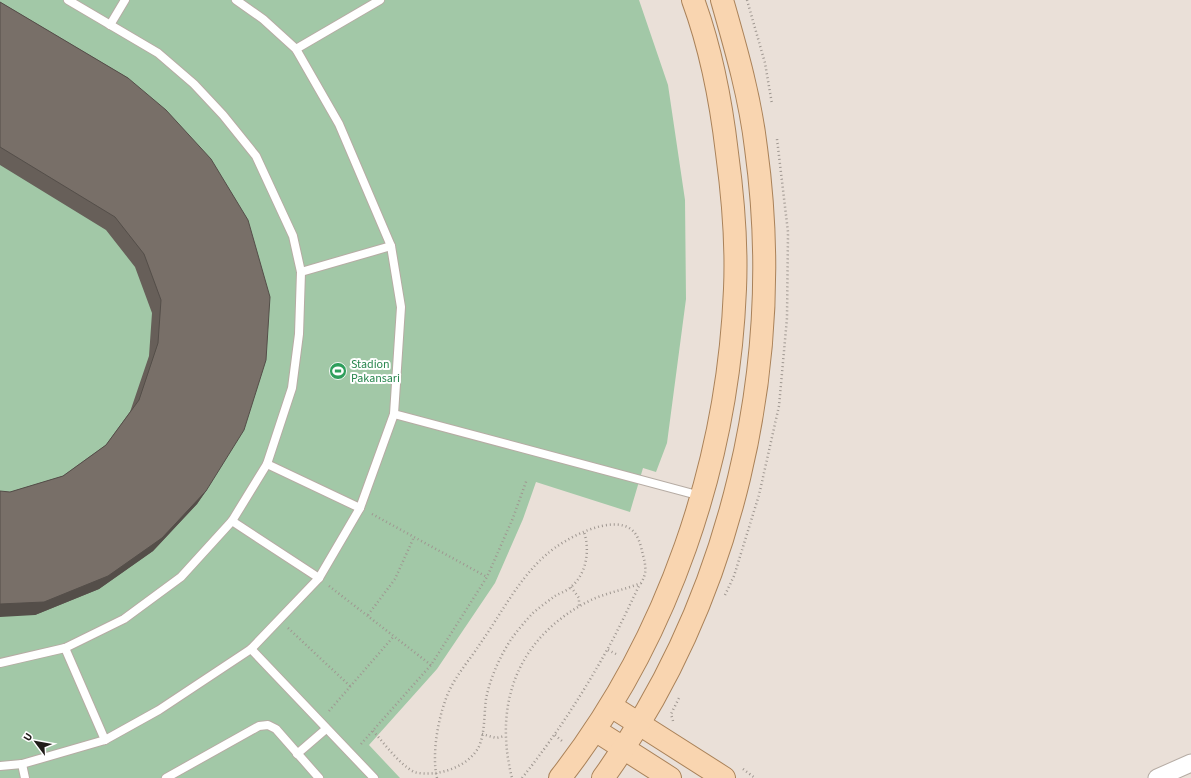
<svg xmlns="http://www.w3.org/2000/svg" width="1191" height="778" font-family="'Source Sans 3',sans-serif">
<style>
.green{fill:#a2c8a7}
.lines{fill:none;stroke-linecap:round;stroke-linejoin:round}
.lane-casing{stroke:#b6aca4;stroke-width:10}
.street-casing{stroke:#b6aca4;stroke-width:19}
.primary-casing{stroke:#aa8259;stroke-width:24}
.path{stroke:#9f9791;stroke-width:2.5;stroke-dasharray:1 3;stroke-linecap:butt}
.lane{stroke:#fff;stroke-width:8}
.street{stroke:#fff;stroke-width:17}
.primary{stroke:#f9d5b0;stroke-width:22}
.wall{fill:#675f59}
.shaded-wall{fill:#544e49}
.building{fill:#786f68;stroke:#544e49}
.labels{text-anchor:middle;stroke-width:4;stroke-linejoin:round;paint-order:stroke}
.leisure-label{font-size:12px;fill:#27864d;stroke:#fff;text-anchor:start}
</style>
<rect width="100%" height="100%" fill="#eae0d8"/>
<!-- green -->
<path class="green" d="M 0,0 L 639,0 L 668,85 L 685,200 L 686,299 L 667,443 L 656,472 L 643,468 L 630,512 L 536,482 L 523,519 L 495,583 L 437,669 L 369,745 L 400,778 L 0,778 Z"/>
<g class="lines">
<!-- lane casing -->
<g class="lane-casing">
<g id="lane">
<path d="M 110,25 L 125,0"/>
<path d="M 296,49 L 380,0"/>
<path d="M 301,272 L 391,246"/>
<path d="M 394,414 L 701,496"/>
<path d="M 267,464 L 360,508"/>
<path d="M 232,521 L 319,578"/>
<path d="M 65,648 L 105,740"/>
<path d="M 251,649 L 374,778"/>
<path d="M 0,663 L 65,648 L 124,619 L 181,577 L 232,521 L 267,464 L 292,388 L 299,334 L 301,272 L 293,236 L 256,156 L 223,115 L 194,84 L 158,53 L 68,0"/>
<path d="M 297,754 L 326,729"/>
<path d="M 22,764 L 25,778"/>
<path d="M 0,766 L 22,764 L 105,740 L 159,710 L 251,649 L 319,578 L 360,508 L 394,414 L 401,307 L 391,246 L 339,124 L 296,49 L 263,19 L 236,0"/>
<path d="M 166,778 L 259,726 L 268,725 L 276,729 L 319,778"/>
</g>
</g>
<!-- street casing -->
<g class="street-casing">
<path id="street" d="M 1157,778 L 1191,763"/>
</g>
<!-- primary casing -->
<g class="primary-casing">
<g id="primary">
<path d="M 611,706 L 724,778"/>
<path d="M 595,730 L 670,778"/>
<path d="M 560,778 C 668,640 728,463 735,289 C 737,243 733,197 727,153 C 721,101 711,49 693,0"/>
<path d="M 603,778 C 732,599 786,366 756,148 C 750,97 736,49 722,0"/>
</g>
</g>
<!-- path -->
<g class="path">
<path d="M 747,0 L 765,63 L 772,104"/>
<path d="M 372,514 L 487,577"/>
<path d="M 329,586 L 431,665"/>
<path d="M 571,587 L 579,598 L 579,606"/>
<path d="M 725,595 L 734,576 L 759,495 L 779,406 L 787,318 L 788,232 L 777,139"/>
<path d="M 368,615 L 395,579 L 414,537"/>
<path d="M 288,628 L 351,687"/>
<path d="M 608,650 L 616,654"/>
<path d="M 329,711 L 394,636"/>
<path d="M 673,721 L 671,714 L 679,698"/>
<path d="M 373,731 C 385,744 398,763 414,772 C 436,778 471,767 480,744 C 485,730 484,714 486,699 C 490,678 500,656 512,638 C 518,630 526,620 533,613 C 540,607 548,601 555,596 C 560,593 567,591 571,587 C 587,573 590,550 584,532"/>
<path d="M 482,734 L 496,738 L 505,736"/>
<path d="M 555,735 L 562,741"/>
<path d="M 361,744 L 431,665 L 487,577 L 513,518 L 527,479"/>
<path d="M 743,769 L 755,778"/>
<path d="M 437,778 C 431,753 439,712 450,689 C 458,673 470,659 480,644 C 501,614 519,578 547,554 C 564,539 612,513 632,530 C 639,536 641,547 643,555 C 646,567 647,573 641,583 C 624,590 605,593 589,601 C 518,637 493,703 512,778"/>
<path d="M 522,778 C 554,738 582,695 607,650 C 619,629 629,606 640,584"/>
</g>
<!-- lane -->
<use href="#lane" class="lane"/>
<!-- street -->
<use href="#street" class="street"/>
<!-- primary -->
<use href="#primary" class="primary"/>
</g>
<!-- wall -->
<path class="wall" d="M 0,2 L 128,78 L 206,491 L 197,504 L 153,551 L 99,589 L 35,615 L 10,492 L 63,476 L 106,445 L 130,412 L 149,356 L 152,313 L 135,267 L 106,230 L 0,165 Z"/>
<!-- shaded-wall -->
<path class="shaded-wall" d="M 206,491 L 197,504 L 153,551 L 99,589 L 35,615 L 0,617 L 0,604 Z"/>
<!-- building -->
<path class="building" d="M 0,2 L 128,78 L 166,110 L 211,159 L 248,220 L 270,297 L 266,360 L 244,430 L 206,491 L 162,538 L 108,576 L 44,602 L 0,604 L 0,491 L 10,492 L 63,476 L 106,445 L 139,400 L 158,343 L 161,300 L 144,254 L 115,217 L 0,147 Z"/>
<!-- icons -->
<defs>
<g id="stadium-disc" transform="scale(0.9)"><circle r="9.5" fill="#2e9e5b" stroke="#fff"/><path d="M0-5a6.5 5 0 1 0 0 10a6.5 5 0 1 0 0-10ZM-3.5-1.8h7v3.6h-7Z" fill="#fff"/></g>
</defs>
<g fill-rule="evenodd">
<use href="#stadium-disc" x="338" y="371"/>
</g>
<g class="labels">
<!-- leisure labels -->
<g class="leisure-label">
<text x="351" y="368">Stadion<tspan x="351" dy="14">Pakansari</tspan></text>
</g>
</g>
<!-- north arrow -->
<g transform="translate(36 742) rotate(302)" stroke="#ffffff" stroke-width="3" paint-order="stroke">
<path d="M0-3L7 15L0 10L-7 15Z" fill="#201c19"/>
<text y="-6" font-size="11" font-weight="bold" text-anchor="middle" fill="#201c19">U</text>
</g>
</svg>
